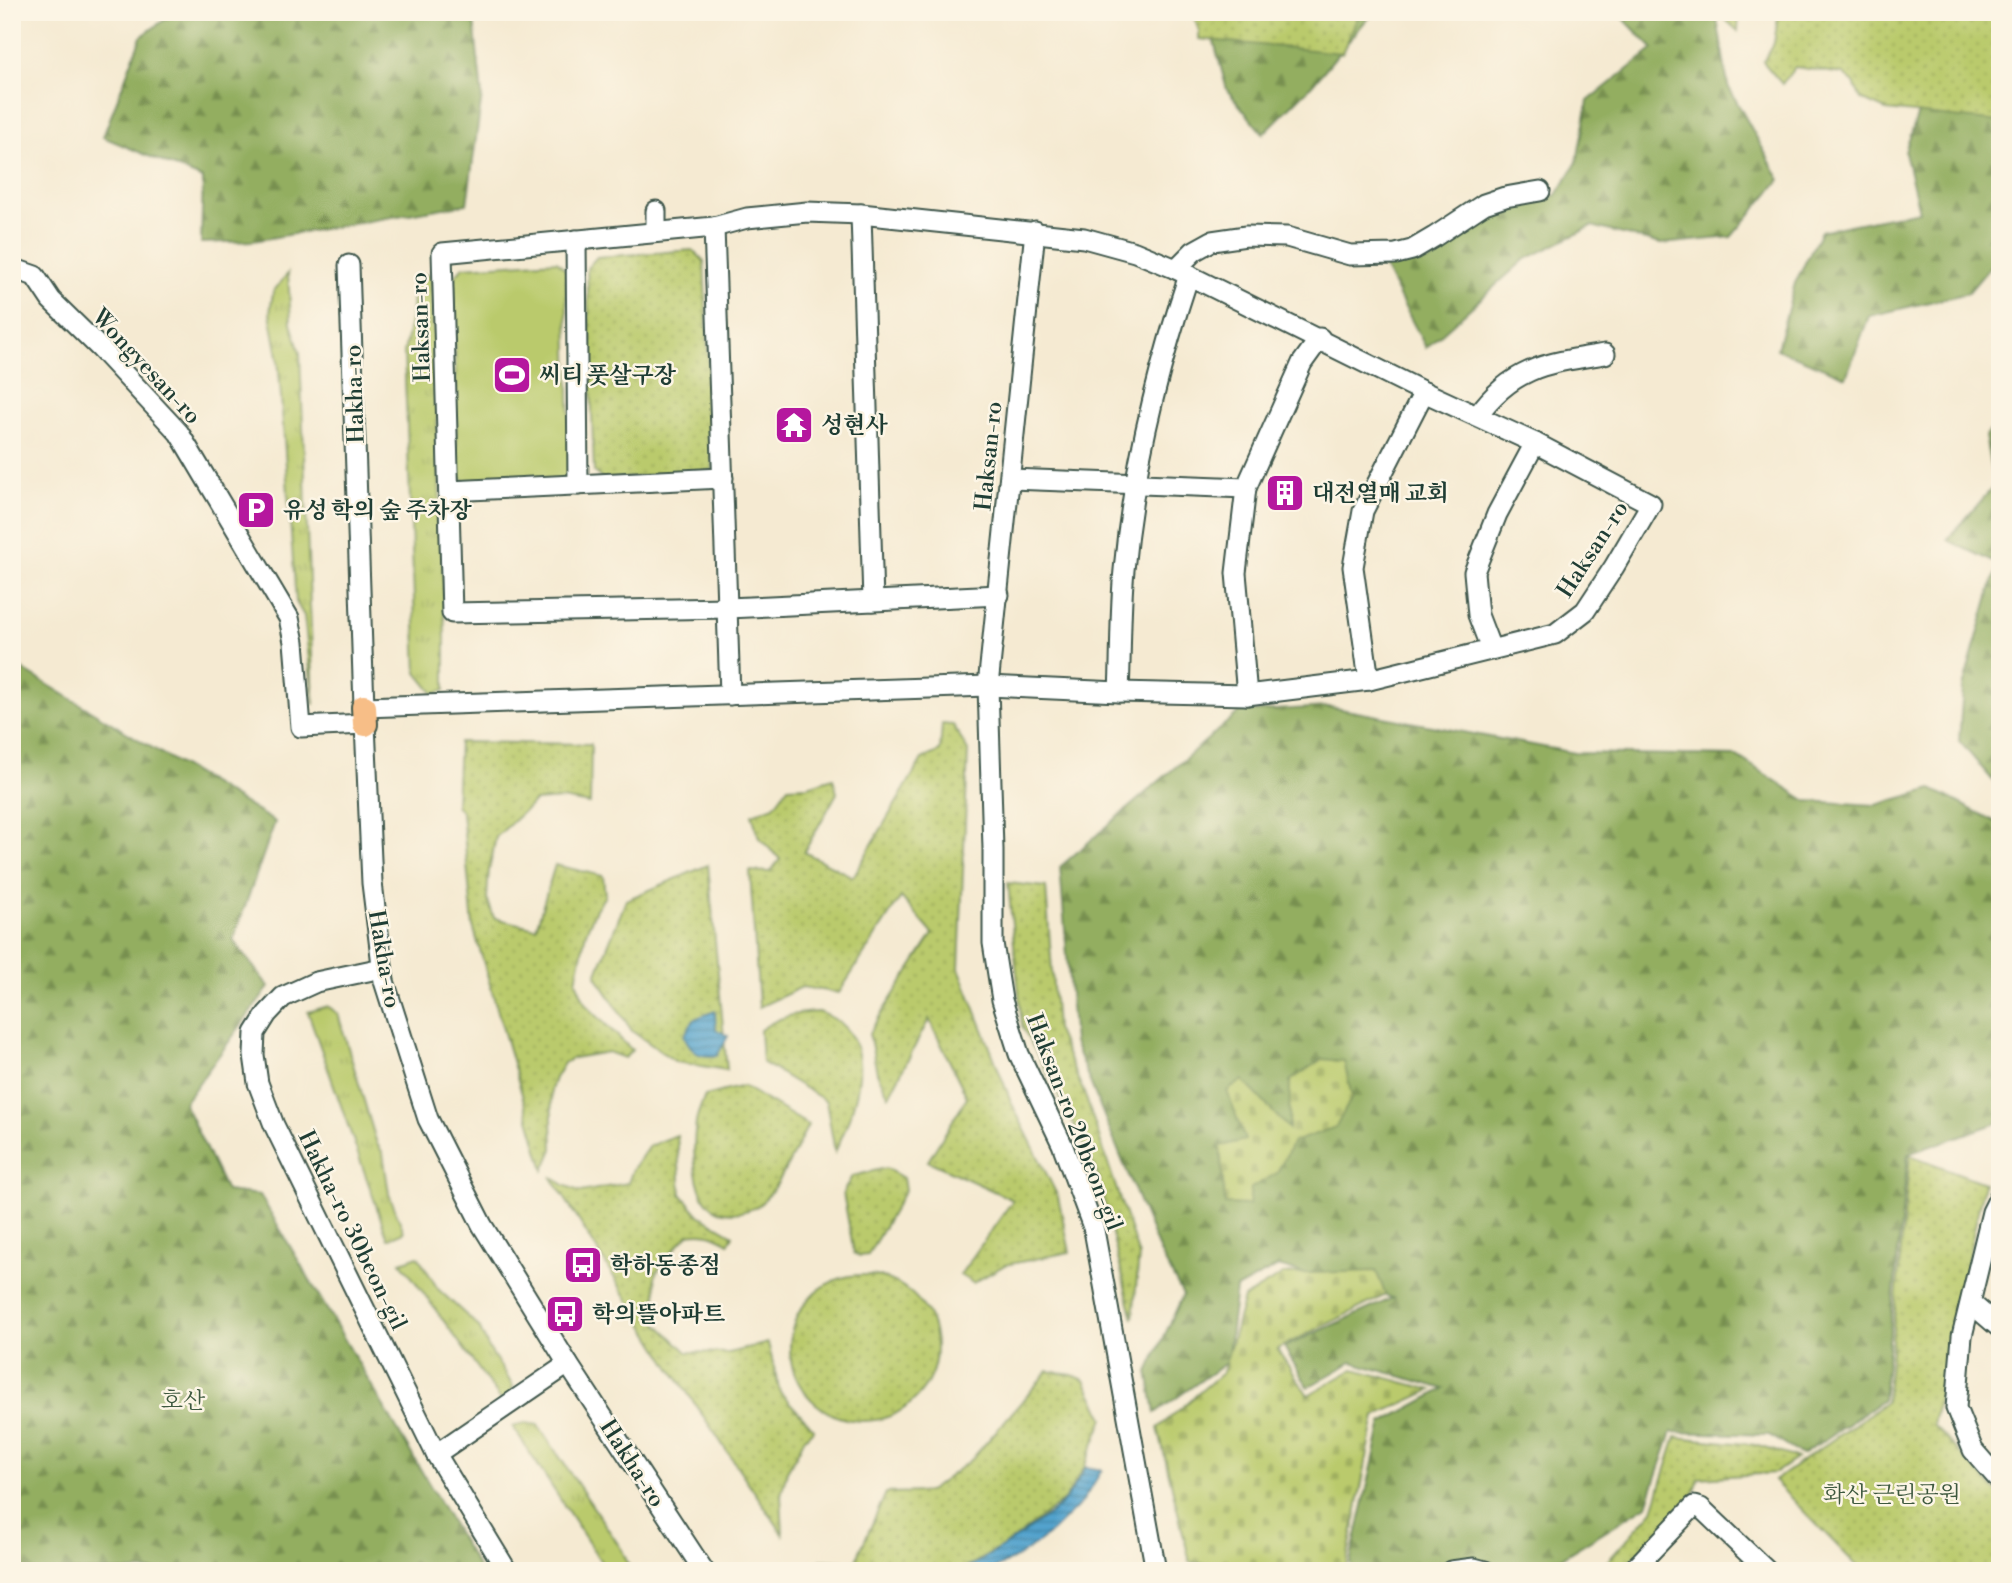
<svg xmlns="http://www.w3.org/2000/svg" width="2012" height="1583" font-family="'Libre Bodoni','Noto Serif KR',serif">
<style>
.grass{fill:url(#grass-tufts);stroke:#6c8450;stroke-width:2}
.forest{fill:url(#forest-firs);stroke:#59764a;stroke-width:2}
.cemetery{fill:url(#cemetery-stones);stroke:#6c8450;stroke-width:2}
.park{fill:url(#park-dots);stroke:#6c8450;stroke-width:2}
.garden{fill:#baca6c;stroke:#6c8450;stroke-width:2}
.water{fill:url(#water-rules);stroke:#387080;stroke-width:2}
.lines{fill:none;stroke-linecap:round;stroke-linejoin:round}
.minor-casing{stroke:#3f574c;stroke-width:23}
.major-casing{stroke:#3f574c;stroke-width:28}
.minor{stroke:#fff;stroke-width:19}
.major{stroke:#f7be87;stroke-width:24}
.labels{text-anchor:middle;stroke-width:5;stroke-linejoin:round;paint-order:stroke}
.street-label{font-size:23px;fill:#1f3d34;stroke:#fcf5e5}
.poi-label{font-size:23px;font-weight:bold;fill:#1f3d34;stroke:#fcf5e5;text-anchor:start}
.park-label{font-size:23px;fill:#3e593f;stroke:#fcf5e5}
</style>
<defs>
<pattern id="grass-tufts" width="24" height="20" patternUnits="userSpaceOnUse" patternTransform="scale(1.75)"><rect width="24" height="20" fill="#baca6c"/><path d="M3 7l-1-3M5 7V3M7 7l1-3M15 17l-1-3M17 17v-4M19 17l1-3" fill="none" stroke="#9fae5e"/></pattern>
<pattern id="forest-firs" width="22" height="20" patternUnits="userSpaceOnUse" patternTransform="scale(1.75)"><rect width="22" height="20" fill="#93ae60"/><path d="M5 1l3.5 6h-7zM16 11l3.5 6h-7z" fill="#778f50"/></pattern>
<pattern id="cemetery-stones" width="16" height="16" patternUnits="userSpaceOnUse" patternTransform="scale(1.75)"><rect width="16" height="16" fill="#baca6c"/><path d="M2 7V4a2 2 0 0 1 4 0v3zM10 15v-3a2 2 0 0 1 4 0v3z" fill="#9fae5e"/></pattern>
<pattern id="park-dots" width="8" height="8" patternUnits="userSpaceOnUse" patternTransform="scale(1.75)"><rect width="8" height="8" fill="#baca6c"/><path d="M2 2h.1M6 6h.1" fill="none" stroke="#9fae5e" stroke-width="1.8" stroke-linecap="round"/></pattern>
<pattern id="water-rules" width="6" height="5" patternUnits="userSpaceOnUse" patternTransform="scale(1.75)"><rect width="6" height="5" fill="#52a3cd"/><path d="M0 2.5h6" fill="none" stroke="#4386a7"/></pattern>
</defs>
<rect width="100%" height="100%" fill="#fcf5e5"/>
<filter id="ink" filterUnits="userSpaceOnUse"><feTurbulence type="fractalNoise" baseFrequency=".0143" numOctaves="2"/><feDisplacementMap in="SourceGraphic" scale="14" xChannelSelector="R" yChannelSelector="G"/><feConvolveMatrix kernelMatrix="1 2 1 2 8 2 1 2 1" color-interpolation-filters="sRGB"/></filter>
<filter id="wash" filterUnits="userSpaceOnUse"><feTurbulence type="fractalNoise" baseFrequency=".00686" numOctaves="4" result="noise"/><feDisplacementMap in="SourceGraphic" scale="28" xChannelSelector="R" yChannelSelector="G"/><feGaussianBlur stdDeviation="1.57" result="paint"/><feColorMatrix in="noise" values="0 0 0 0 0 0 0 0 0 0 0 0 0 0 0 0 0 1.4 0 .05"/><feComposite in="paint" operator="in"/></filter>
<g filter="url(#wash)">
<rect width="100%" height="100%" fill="#f5ead2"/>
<!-- grass -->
<g class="grass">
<path d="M 288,273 L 291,323 L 300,353 L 314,705 L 304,616 L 296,602 L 278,356 L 270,313 L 273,292 Z"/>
<path d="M 429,275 L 432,282 L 445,638 L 445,690 L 434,694 L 417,673 L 404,352 L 412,312 L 414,276 Z"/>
<path d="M 328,1006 L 338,1014 L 377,1144 L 383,1153 L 389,1194 L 404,1232 L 388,1239 L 308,1012 Z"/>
<path d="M 418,1256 L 438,1289 L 479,1327 L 488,1347 L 513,1386 L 511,1394 L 501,1400 L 401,1262 Z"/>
<path d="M 525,1423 L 538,1425 L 622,1550 L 631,1571 L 607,1571 L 513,1427 Z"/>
</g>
<!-- forest -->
<g class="forest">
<path d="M 175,12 L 473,12 L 482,95 L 467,204 L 253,241 L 201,243 L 203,179 L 103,137 L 141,37 Z"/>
<path d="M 1206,12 L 1384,12 L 1368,18 L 1312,85 L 1263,134 L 1227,90 Z"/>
<path d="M 1624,12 L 1716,12 L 1728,86 L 1780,180 L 1731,237 L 1661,244 L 1592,226 L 1524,260 L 1426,348 L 1383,265 L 1430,261 L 1462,225 L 1557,195 L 1577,162 L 1588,101 L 1653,49 L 1622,17 Z"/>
<path d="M 2000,12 L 2000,255 L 1968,293 L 1869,316 L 1846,377 L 1777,349 L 1795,283 L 1821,231 L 1919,211 L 1905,152 L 1929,80 Z"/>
<path d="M 2000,420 L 2000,789 L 1959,741 L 1963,687 L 1998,564 L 1947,540 L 1994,486 L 1985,436 Z"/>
<path d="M 12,663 L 275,822 L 233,940 L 269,987 L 184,1103 L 226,1191 L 260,1195 L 480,1571 L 12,1571 Z"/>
<path d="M 1330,707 L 1575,753 L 1737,756 L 1807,801 L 1876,805 L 1932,789 L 2000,824 L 2000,1122 L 1908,1154 L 1883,1400 L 1802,1455 L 1769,1435 L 1672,1432 L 1647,1505 L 1553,1563 L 1416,1567 L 1410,1571 L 1352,1571 L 1350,1562 L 1382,1423 L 1444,1389 L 1352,1362 L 1308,1387 L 1284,1347 L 1393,1298 L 1278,1266 L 1236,1289 L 1227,1362 L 1155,1413 L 1148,1372 L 1183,1295 L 1160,1252 L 1074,1043 L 1060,867 L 1239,712 Z"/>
</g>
<!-- cemetery -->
<g class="cemetery">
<path d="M 1322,1059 L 1344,1061 L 1352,1097 L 1336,1127 L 1293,1142 L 1277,1173 L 1251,1188 L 1249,1205 L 1225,1204 L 1220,1146 L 1245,1140 L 1227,1091 L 1243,1080 L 1289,1129 L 1290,1081 Z"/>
<path d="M 1376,1271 L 1386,1295 L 1277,1349 L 1308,1395 L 1354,1369 L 1432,1390 L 1375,1416 L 1345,1571 L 1249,1571 L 1190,1562 L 1158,1428 L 1223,1372 L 1244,1298 L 1283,1274 Z"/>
</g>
<!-- park -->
<g class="park">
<path d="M 1192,12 L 1360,12 L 1342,53 L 1199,39 L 1199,31 Z"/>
<path d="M 1717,12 L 1739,12 L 1738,31 Z"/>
<path d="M 1779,12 L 2000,12 L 2000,122 L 1886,110 L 1861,99 L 1854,83 L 1843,74 L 1795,67 L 1782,84 L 1763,62 L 1774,43 Z"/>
<path d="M 693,250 L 704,261 L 713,470 L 603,480 L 594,472 L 587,268 L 597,257 Z"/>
<path d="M 942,724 L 953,725 L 968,751 L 959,968 L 1012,1104 L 1058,1197 L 1070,1252 L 1005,1265 L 973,1283 L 960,1275 L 1013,1200 L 928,1161 L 967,1097 L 929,1019 L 889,1096 L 877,1073 L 869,1033 L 933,934 L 901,897 L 839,993 L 802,987 L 759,1007 L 750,871 L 770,872 L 780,859 L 759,838 L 752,814 L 774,806 L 788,787 L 808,786 L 833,778 L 837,793 L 804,852 L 853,877 L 922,759 L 940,751 Z"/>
<path d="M 459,742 L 591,744 L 590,804 L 562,799 L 535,801 L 496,837 L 489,870 L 487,898 L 494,918 L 536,928 L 555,865 L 603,876 L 605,896 L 596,909 L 586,932 L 576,981 L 586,1005 L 632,1050 L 625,1058 L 608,1052 L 573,1058 L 564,1063 L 555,1078 L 551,1090 L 553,1149 L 544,1170 L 473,926 L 462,813 L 456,805 Z"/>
<path d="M 708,865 L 727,1070 L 676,1062 L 632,1031 L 596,976 L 626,900 Z"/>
<path d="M 1008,883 L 1046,887 L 1056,1029 L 1085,1095 L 1139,1256 L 1133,1319 L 1097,1173 L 1071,1118 L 1022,1026 Z"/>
<path d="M 819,1012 C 826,1015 834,1018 839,1022 C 878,1054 852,1116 835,1152 L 826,1101 L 762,1062 L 760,1030 C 780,1016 795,1013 819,1012 Z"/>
<path d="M 743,1086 L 808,1125 C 796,1148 777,1193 756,1207 C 747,1212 734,1214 724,1212 C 690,1207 692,1142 697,1117 C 699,1110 702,1103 705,1096 Z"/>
<path d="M 677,1135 L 681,1194 L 699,1215 L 733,1235 L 729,1243 C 714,1234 705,1231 688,1234 L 661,1264 L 655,1277 L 658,1324 L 687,1352 L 729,1353 L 768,1343 L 780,1392 L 814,1429 L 804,1439 L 796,1456 L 787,1471 L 781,1495 L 783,1534 L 670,1367 L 551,1176 L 564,1185 L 581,1192 L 628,1183 L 633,1169 L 649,1146 Z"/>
<path d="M 1910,1155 L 1984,1183 L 1933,1425 L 2000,1495 L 2000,1571 L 1862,1571 L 1774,1481 L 1886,1402 Z"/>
<path d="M 886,1168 L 903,1178 L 905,1190 L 868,1255 L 860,1256 L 854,1253 L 843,1193 L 852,1176 Z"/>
<circle cx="863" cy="1348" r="73"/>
<path d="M 1048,1371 L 1072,1375 L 1085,1380 L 1104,1418 L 1084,1468 L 1065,1499 L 1010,1542 L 960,1571 L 810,1571 L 821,1560 L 855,1562 L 886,1493 L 928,1492 L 972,1459 Z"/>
<path d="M 1676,1437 L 1756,1445 L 1797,1458 L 1775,1473 L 1699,1478 L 1693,1497 L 1621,1571 L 1599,1571 L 1653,1510 Z"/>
</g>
<!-- garden -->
<path class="garden" d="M 557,261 L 566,270 L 571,473 L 565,480 L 468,483 L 457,476 L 454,277 L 463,267 Z"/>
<!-- water -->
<g class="water">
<path d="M 715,1011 L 716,1029 L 728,1036 L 717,1056 C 697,1057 693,1053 684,1036 L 694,1019 Z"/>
<path d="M 1086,1467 L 1102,1470 L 1082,1502 L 1053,1531 L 1020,1556 L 990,1571 L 963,1571 L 1009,1543 L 1054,1511 L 1063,1502 L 1072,1490 Z"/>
</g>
</g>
<g filter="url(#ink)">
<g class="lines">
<!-- minor casing -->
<g class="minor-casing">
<g id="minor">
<path d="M 656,211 L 656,232"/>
<path d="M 861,214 L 873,601"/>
<path d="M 714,227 L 730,695"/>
<path d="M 1035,231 L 988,686 L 993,849 L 993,943 L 1002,1000 L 1019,1054 L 1062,1144 L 1094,1230 L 1156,1571"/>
<path d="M 576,240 L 578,485"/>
<path d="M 349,265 L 364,707 L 988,686 L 1119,692 L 1247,695 L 1369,680 L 1555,634 L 1585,611 L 1614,567 L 1651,504 L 1535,443 L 1424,392 L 1176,269 L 1135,252 L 1084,238 L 861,214 L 807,212 L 747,218 L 714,227 L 442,253 L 452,613 L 728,608 L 999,595"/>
<path d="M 12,268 L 35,276 L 51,300 L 100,348 L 179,433 L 289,618 L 294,642 L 301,727 L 365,724 L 372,883 L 384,981 L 428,1119 L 482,1225 L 568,1364 L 704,1571"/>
<path d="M 1176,269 L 1194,251 L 1212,241 L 1246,236 L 1287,237 L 1350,255 L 1396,254 L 1412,250 L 1434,237 L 1484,204 L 1505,197 L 1540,191"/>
<path d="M 1477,416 C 1513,366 1548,363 1605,354"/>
<path d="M 1011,479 L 1246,488"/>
<path d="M 449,491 L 723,478"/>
<path d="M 1491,649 L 1478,615 L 1474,572 L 1497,514 L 1535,443"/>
<path d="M 1369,680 L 1353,567 L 1363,511 L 1424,392"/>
<path d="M 1119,692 C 1121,652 1120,611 1124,570 C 1133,469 1157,371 1189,275"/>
<path d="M 1247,695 L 1236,573 L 1246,488 L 1302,363 L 1320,338"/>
<path d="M 382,968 L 316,982 L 283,997 L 267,1014 L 255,1033 L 254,1055 L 258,1083 L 274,1125 L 436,1454 L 507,1571"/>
<path d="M 2000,1196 L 1992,1212 L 1962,1336 L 1956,1408 L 1973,1450 L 2000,1481"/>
<path d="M 1972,1304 L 2000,1328"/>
<path d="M 436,1454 L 568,1364"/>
<path d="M 1451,1571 L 1474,1568 L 1485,1571"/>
<path d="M 1632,1571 L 1694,1506 L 1701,1508 L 1767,1571"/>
</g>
</g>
<!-- major casing -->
<g class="major-casing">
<path id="major" d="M 364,707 L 365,724"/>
</g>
<!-- minor -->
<use href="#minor" class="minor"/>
<!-- major -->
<use href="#major" class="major"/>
</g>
</g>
<!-- icons -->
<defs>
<g id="stadium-square" transform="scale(2.0125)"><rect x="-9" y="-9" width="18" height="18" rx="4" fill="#b5179e" stroke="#fcf5e5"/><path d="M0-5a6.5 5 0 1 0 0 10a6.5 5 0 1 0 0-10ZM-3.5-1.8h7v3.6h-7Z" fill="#fff"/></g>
<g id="temple-square" transform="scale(2.0125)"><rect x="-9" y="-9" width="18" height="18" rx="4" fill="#b5179e" stroke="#fcf5e5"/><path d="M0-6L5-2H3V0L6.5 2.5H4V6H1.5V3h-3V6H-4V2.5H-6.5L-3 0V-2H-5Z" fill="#fff"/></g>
<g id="building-square" transform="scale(2.0125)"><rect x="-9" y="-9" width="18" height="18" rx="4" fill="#b5179e" stroke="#fcf5e5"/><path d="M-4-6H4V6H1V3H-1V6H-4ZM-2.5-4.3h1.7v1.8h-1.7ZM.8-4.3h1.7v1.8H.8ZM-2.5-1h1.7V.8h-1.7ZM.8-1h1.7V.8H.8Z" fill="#fff"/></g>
<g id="parking-square" transform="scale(2.0125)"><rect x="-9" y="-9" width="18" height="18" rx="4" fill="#b5179e" stroke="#fcf5e5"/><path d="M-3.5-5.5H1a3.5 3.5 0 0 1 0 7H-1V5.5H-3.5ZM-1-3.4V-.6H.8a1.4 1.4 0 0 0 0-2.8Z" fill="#fff"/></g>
<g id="bus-square" transform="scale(2.0125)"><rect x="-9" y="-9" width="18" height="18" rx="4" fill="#b5179e" stroke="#fcf5e5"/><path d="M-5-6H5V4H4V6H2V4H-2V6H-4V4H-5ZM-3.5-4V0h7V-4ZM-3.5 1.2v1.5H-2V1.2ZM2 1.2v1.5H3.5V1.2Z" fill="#fff"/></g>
</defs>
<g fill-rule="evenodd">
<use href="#stadium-square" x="512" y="375"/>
<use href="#temple-square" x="794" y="425"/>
<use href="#building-square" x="1285" y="493"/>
<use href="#parking-square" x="256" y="510"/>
<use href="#bus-square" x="583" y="1265"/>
<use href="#bus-square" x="565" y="1314"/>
</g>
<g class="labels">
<!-- street labels -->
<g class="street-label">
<text transform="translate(420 327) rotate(-92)" y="8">Haksan-ro</text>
<text transform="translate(147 366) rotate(47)" y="8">Wongyesan-ro</text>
<text transform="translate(354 394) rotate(-92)" y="8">Hakha-ro</text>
<text transform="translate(988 456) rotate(-84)" y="8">Haksan-ro</text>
<text transform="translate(1592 549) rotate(-57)" y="8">Haksan-ro</text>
<text transform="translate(385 959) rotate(80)" y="8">Hakha-ro</text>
<text transform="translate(1075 1122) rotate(69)" y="8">Haksan-ro 20beon-gil</text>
<text transform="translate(353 1230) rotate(64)" y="8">Hakha-ro 30beon-gil</text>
<text transform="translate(633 1463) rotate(57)" y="8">Hakha-ro</text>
</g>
<!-- poi labels -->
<g class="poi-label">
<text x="539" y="383">씨티 풋살구장</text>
<text x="821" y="433">성현사</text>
<text x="1312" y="501">대전열매 교회</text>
<text x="283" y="518">유성 학의 숲 주차장</text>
<text x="610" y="1273">학하동종점</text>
<text x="592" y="1322">학의뜰아파트</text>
</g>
<!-- park labels -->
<g class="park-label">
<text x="183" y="1408">호산</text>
<text x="1892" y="1502">화산 근린공원</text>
</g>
</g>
<!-- margin -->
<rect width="2012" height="1583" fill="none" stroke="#fcf5e5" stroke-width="42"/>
</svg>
